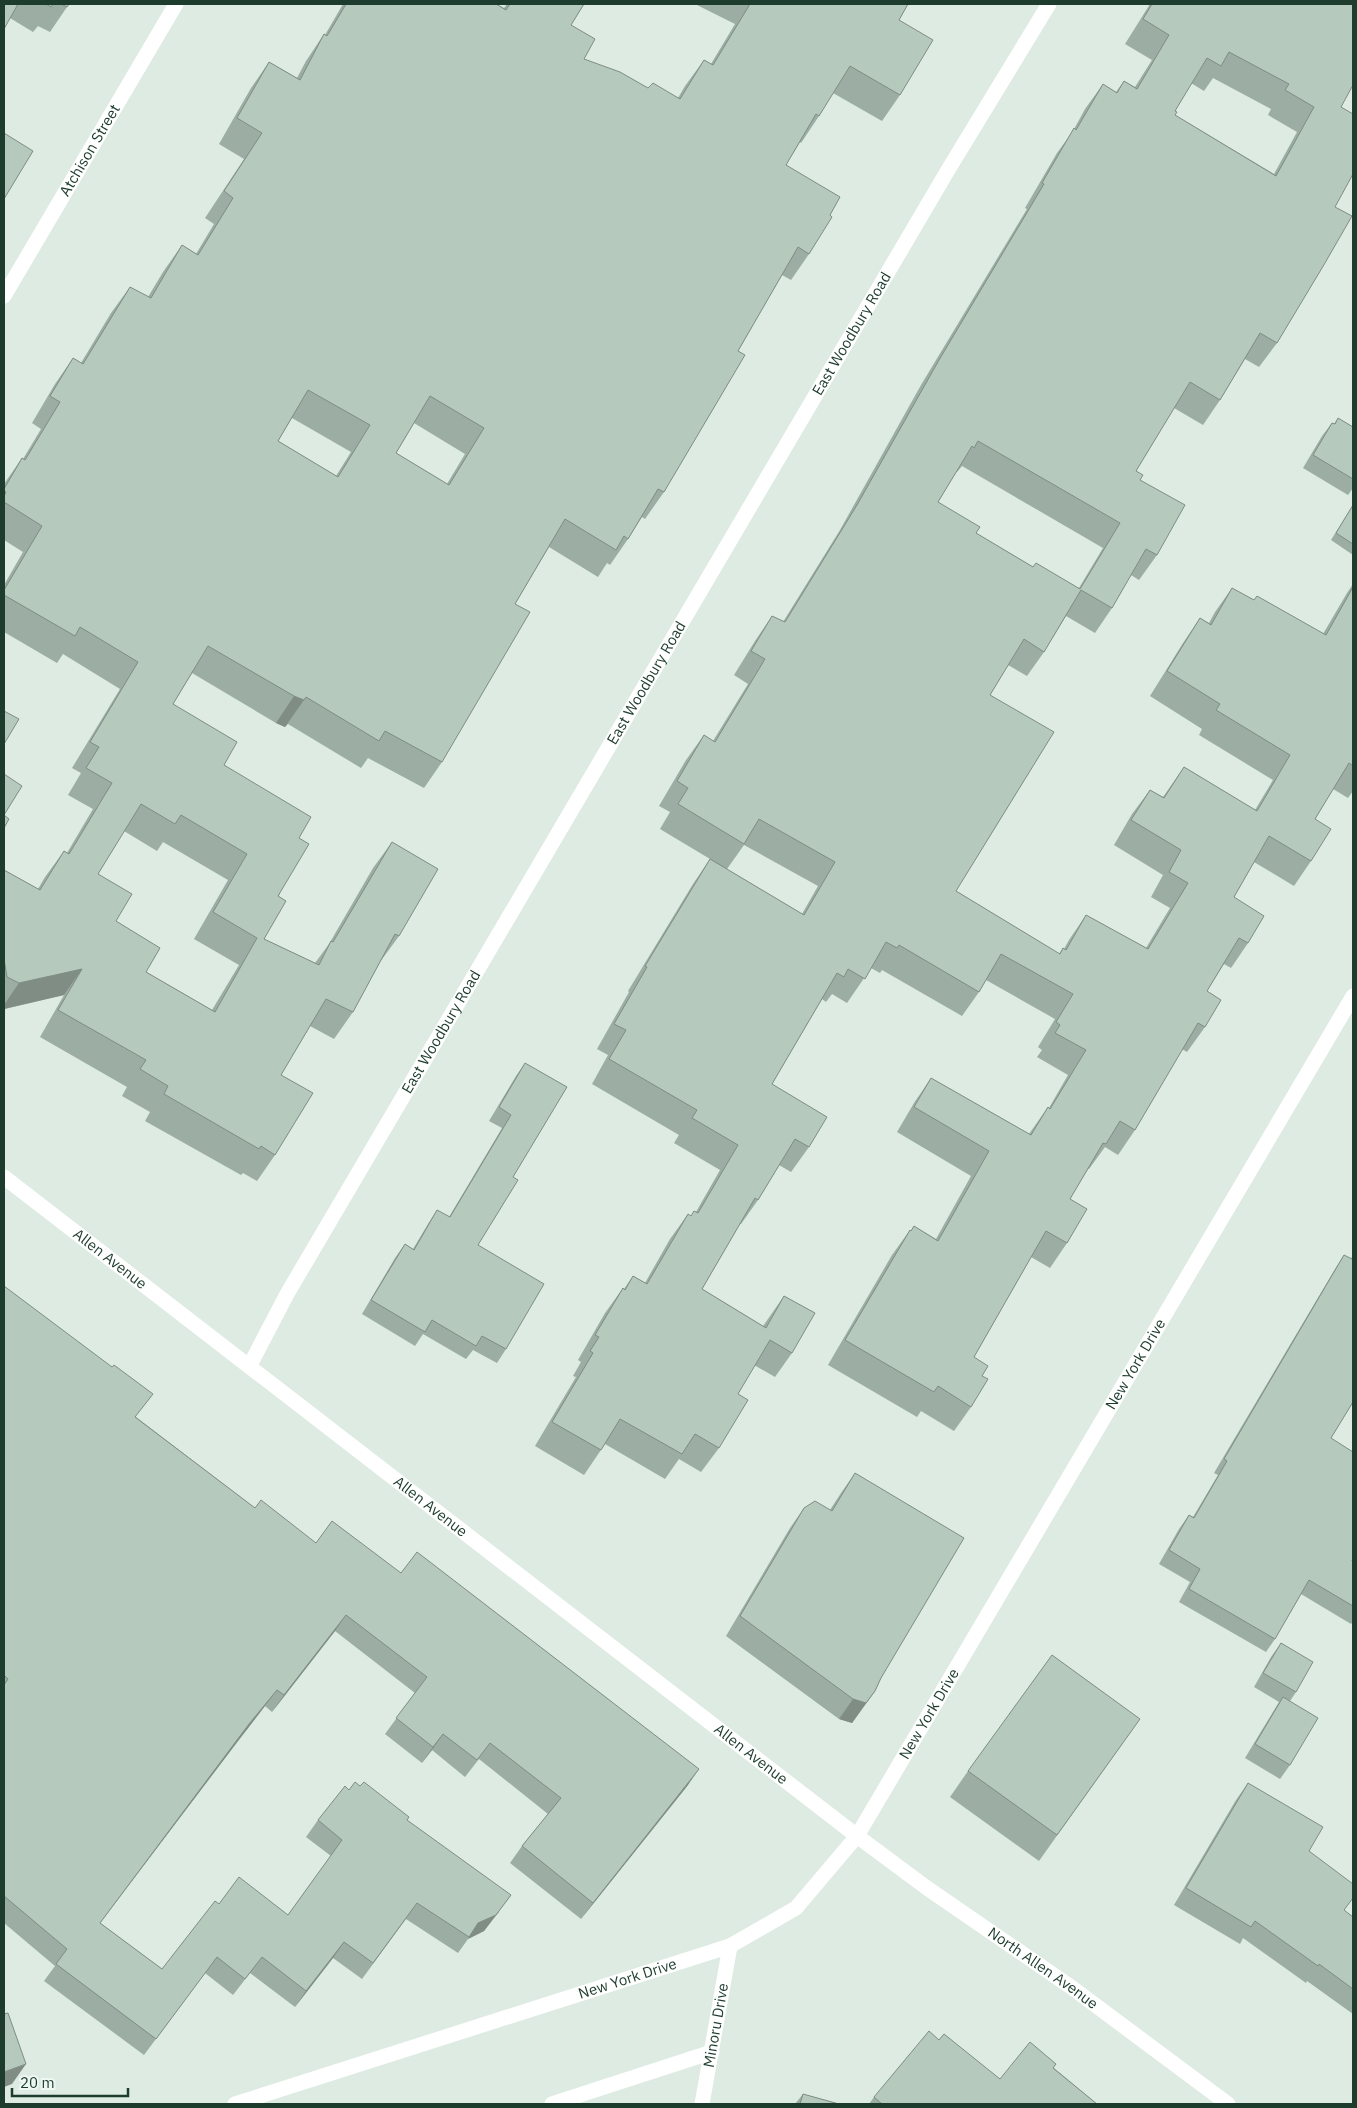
<svg xmlns="http://www.w3.org/2000/svg" width="1357" height="2108" font-family="'IBM Plex Sans',sans-serif">
<style>
.lines{fill:none;stroke-linecap:round;stroke-linejoin:round}
.minor{stroke:#fff;stroke-width:15}
.tertiary{stroke:#fff;stroke-width:15}
.wall{fill:#9cada3;fill-rule:evenodd}
.shaded-wall{fill:#7f8d84}
.building{fill:#b5c9bd;stroke:#7f8d84;fill-rule:evenodd}
.labels{text-anchor:middle;stroke-width:4;stroke-linejoin:round;paint-order:stroke}
.street-label{font-size:15px;fill:#1d3c2e;stroke:#eef7f1}
</style>
<rect width="100%" height="100%" fill="#ddebe2"/>
<g class="lines">
<!-- minor -->
<g class="minor">
<path id="s1" d="M 4,296 L 176,4"/>
<path id="s2" d="M 250,1365 L 287,1294 L 948,170 L 1049,4"/>
<path d="M 552,2104 L 712,2052"/>
<path id="s3" d="M 702,2104 L 730,1946"/>
</g>
<!-- tertiary -->
<g class="tertiary">
<path id="s4" d="M 4,1177 L 857,1836 L 927,1888 L 1071,1987 L 1228,2104"/>
<path id="s5" d="M 235,2104 L 730,1946 L 796,1908 L 857,1836 L 1353,996"/>
</g>
</g>
<!-- wall -->
<g class="wall">
<path d="M 4,4 L 69,4 L 50,32 L 38,26 L 33,32 L 10,18 Z"/>
<path d="M 343,4 L 496,4 L 504,8 L 507,4 L 584,4 L 571,25 L 584,59 L 648,88 L 678,98 L 685,86 L 704,60 L 711,64 L 735,24 L 695,4 L 908,4 L 899,20 L 900,95 L 882,121 L 833,93 L 819,116 L 801,143 L 800,142 L 786,165 L 830,215 L 809,254 L 791,280 L 782,275 L 738,351 L 664,492 L 645,519 L 642,517 L 628,539 L 610,565 L 607,563 L 598,577 L 549,547 L 515,604 L 442,762 L 424,788 L 368,758 L 361,768 L 288,724 L 285,727 L 276,723 L 192,673 L 173,704 L 224,765 L 299,838 L 264,939 L 315,963 L 329,944 L 373,868 L 392,842 L 399,936 L 380,962 L 353,1012 L 334,1039 L 310,1026 L 281,1075 L 275,1155 L 257,1181 L 243,1173 L 241,1175 L 145,1121 L 150,1112 L 122,1096 L 127,1087 L 40,1037 L 64,995 L 4,1009 L 4,870 L 38,889 L 45,877 L 64,851 L 67,853 L 93,809 L 68,795 L 81,773 L 72,768 L 120,689 L 63,654 L 57,663 L 4,632 L 4,585 L 23,552 L 4,540 L 4,484 L 22,458 L 23,459 L 41,429 L 32,423 L 55,384 L 73,358 L 81,363 L 111,313 L 130,287 L 148,297 L 163,272 L 182,245 L 196,254 L 214,224 L 205,218 L 244,159 L 219,144 L 251,88 L 269,62 L 297,78 L 306,61 L 324,34 L 325,35 ZM 292,418 L 351,452 L 336,476 L 278,441 ZM 414,423 L 465,454 L 447,484 L 396,453 ZM 124,831 L 157,851 L 163,842 L 228,880 L 194,939 L 239,965 L 212,1010 L 146,972 L 116,921 L 98,874 Z"/>
<path d="M 1150,4 L 1353,4 L 1341,107 L 1335,207 L 1277,343 L 1259,367 L 1245,359 L 1220,400 L 1203,425 L 1174,408 L 1136,471 L 1140,480 L 1157,555 L 1139,580 L 1131,575 L 1112,608 L 1095,633 L 1066,616 L 1044,652 L 1027,676 L 1008,665 L 990,695 L 956,891 L 1059,954 L 1063,948 L 1064,949 L 1069,940 L 1086,915 L 1146,948 L 1170,908 L 1151,897 L 1163,875 L 1114,845 L 1132,814 L 1150,790 L 1163,797 L 1184,767 L 1255,810 L 1273,780 L 1199,735 L 1202,729 L 1150,696 L 1183,643 L 1200,618 L 1209,623 L 1215,612 L 1232,588 L 1254,600 L 1323,634 L 1347,593 L 1353,584 L 1353,791 L 1348,798 L 1333,789 L 1315,819 L 1311,861 L 1294,886 L 1254,862 L 1234,897 L 1248,943 L 1231,968 L 1224,964 L 1207,991 L 1205,1027 L 1187,1052 L 1182,1049 L 1135,1130 L 1118,1155 L 1105,1147 L 1089,1169 L 1088,1169 L 1070,1199 L 1067,1243 L 1050,1268 L 1031,1257 L 974,1357 L 982,1376 L 971,1407 L 954,1431 L 921,1411 L 917,1417 L 828,1365 L 892,1255 L 910,1230 L 911,1231 L 914,1226 L 936,1239 L 971,1176 L 897,1132 L 914,1103 L 931,1078 L 1029,1134 L 1048,1107 L 1049,1108 L 1068,1075 L 1037,1057 L 1042,1050 L 1038,1047 L 1055,1019 L 986,980 L 979,992 L 962,1016 L 882,970 L 880,973 L 871,968 L 847,1003 L 832,994 L 826,1002 L 822,999 L 772,1084 L 809,1147 L 791,1172 L 779,1165 L 758,1200 L 741,1224 L 740,1224 L 702,1289 L 763,1326 L 784,1296 L 792,1353 L 775,1377 L 754,1365 L 738,1394 L 719,1448 L 701,1472 L 679,1459 L 665,1479 L 605,1444 L 584,1475 L 535,1446 L 576,1377 L 573,1376 L 581,1362 L 578,1360 L 605,1313 L 623,1288 L 624,1289 L 633,1276 L 645,1283 L 670,1239 L 688,1214 L 691,1216 L 696,1212 L 720,1170 L 674,1143 L 679,1135 L 592,1084 L 608,1055 L 597,1049 L 629,992 L 628,991 L 693,884 L 710,859 L 660,829 L 670,812 L 659,806 L 686,760 L 704,735 L 713,741 L 748,684 L 734,675 L 755,641 L 772,616 L 783,622 L 840,530 L 921,385 L 1027,209 L 1025,208 L 1057,153 L 1073,131 L 1085,109 L 1103,84 L 1116,92 L 1124,81 L 1135,87 L 1152,60 L 1125,44 ZM 1213,78 L 1271,109 L 1268,115 L 1297,132 L 1274,174 L 1175,115 L 1175,111 L 1191,83 L 1204,91 ZM 962,466 L 1103,548 L 1079,588 L 1033,567 L 976,533 L 938,502 L 956,472 L 957,472 ZM 744,845 L 818,886 L 802,914 L 727,869 Z"/>
<path d="M 1338,418 L 1353,427 L 1353,488 L 1348,495 L 1303,468 L 1322,436 L 1332,423 L 1334,424 Z"/>
<path d="M 1353,505 L 1353,555 L 1331,540 Z"/>
<path d="M 525,1063 L 513,1177 L 478,1245 L 506,1349 L 497,1363 L 473,1350 L 466,1359 L 423,1334 L 415,1346 L 362,1314 L 395,1258 L 405,1244 L 413,1249 L 428,1224 L 437,1210 L 449,1217 L 502,1128 L 489,1121 L 516,1076 Z"/>
<path d="M 1353,1254 L 1353,1402 L 1331,1438 L 1352,1561 L 1353,1562 L 1353,1622 L 1351,1624 L 1301,1594 L 1275,1639 L 1266,1652 L 1179,1602 L 1190,1582 L 1159,1564 L 1179,1529 L 1189,1515 L 1193,1517 L 1218,1475 L 1214,1473 L 1335,1269 L 1344,1255 L 1351,1259 Z"/>
<path d="M 4,1286 L 136,1417 L 255,1508 L 316,1543 L 401,1573 L 688,1785 L 581,1919 L 510,1863 L 522,1846 L 548,1814 L 479,1759 L 465,1777 L 432,1750 L 422,1763 L 385,1734 L 415,1693 L 335,1631 L 272,1712 L 265,1706 L 238,1741 L 100,1923 L 162,1969 L 219,1904 L 288,1915 L 331,1856 L 306,1837 L 318,1820 L 349,1790 L 360,1786 L 407,1820 L 499,1912 L 484,1931 L 468,1939 L 458,1953 L 406,1919 L 362,1979 L 333,1958 L 295,2007 L 250,1973 L 233,1995 L 205,1973 L 144,2055 L 44,1981 L 55,1966 L 4,1923 Z"/>
<path d="M 855,1473 L 881,1678 L 875,1691 L 852,1723 L 839,1719 L 726,1636 L 790,1528 L 804,1508 L 830,1510 L 841,1493 Z"/>
<path d="M 1281,1643 L 1296,1692 L 1290,1701 L 1290,1765 L 1280,1779 L 1245,1758 L 1279,1702 L 1254,1687 L 1271,1657 Z"/>
<path d="M 1122,1744 L 1039,1861 L 950,1797 L 968,1771 Z"/>
<path d="M 1248,1783 L 1309,1851 L 1345,1911 L 1353,1917 L 1353,2014 L 1307,1981 L 1306,1983 L 1243,1938 L 1240,1944 L 1174,1905 L 1236,1800 Z"/>
<path d="M 939,2040 L 1000,2079 L 1054,2068 L 1097,2104 L 869,2104 L 874,2097 Z"/>
<path d="M 803,2094 L 839,2104 L 795,2104 Z"/>
</g>
<!-- shaded-wall -->
<g class="shaded-wall">
<path d="M 294,696 L 304,700 L 285,727 L 276,723 Z"/>
<path d="M 82,969 L 64,995 L 4,1009 L 4,1005 L 19,983 Z"/>
<path d="M 346,1615 L 335,1631 L 272,1712 L 284,1695 Z"/>
<path d="M 277,1690 L 265,1706 L 238,1741 L 88,1939 L 100,1923 L 249,1724 Z"/>
<path d="M 875,1691 L 852,1723 L 839,1719 L 853,1699 Z"/>
<path d="M 443,1734 L 432,1750 L 422,1763 L 433,1747 Z"/>
<path d="M 699,1769 L 688,1785 L 581,1919 L 593,1903 Z"/>
<path d="M 511,1895 L 484,1931 L 468,1939 L 478,1923 Z"/>
<path d="M 344,1942 L 333,1958 L 295,2007 L 306,1991 Z"/>
<path d="M 26,2064 L 12,2084 L 4,2087 L 4,2072 Z"/>
</g>
<!-- building -->
<g class="building">
<path d="M 4,4 L 18,4 L 4,29 Z"/>
<path d="M 46,4 L 53,4 L 51,7 Z"/>
<path d="M 61,4 L 69,4 L 67,7 Z"/>
<path d="M 346,4 L 496,4 L 506,10 L 510,4 L 584,4 L 571,25 L 595,39 L 584,59 L 620,72 L 648,88 L 653,83 L 680,99 L 704,60 L 713,65 L 750,4 L 908,4 L 899,20 L 933,40 L 900,95 L 850,66 L 819,116 L 816,114 L 786,165 L 840,197 L 830,215 L 832,217 L 809,254 L 798,247 L 738,351 L 745,355 L 664,492 L 658,489 L 628,539 L 624,536 L 616,550 L 565,519 L 515,604 L 530,612 L 442,762 L 385,731 L 379,741 L 306,697 L 304,700 L 294,696 L 208,646 L 173,704 L 237,742 L 224,765 L 311,817 L 299,838 L 309,844 L 278,896 L 286,901 L 264,939 L 319,965 L 331,941 L 333,942 L 392,842 L 438,869 L 399,936 L 395,934 L 353,1012 L 326,999 L 281,1075 L 313,1093 L 275,1155 L 261,1146 L 259,1149 L 164,1094 L 168,1086 L 140,1069 L 146,1060 L 58,1010 L 82,969 L 19,983 L 7,977 L 4,959 L 4,870 L 40,890 L 64,851 L 69,854 L 112,783 L 86,768 L 99,747 L 90,742 L 138,662 L 80,627 L 75,636 L 4,595 L 4,590 L 42,526 L 4,502 L 4,496 L 6,492 L 4,491 L 4,489 L 22,458 L 25,460 L 60,402 L 50,396 L 73,358 L 83,364 L 130,287 L 151,298 L 182,245 L 198,255 L 233,198 L 224,191 L 262,133 L 237,118 L 269,62 L 300,80 L 324,34 L 327,36 ZM 308,390 L 370,425 L 338,477 L 278,441 ZM 430,396 L 484,428 L 449,485 L 396,453 ZM 141,804 L 175,824 L 181,815 L 247,854 L 213,912 L 257,938 L 215,1012 L 146,972 L 160,948 L 116,921 L 132,894 L 98,874 Z"/>
<path d="M 1152,4 L 1353,4 L 1353,85 L 1341,107 L 1353,114 L 1353,174 L 1335,207 L 1352,216 L 1325,263 L 1277,343 L 1260,333 L 1220,400 L 1190,382 L 1136,471 L 1143,475 L 1140,480 L 1185,505 L 1157,555 L 1146,549 L 1112,608 L 1081,590 L 1044,652 L 1024,639 L 990,695 L 1054,732 L 956,891 L 1060,954 L 1063,948 L 1066,950 L 1086,915 L 1148,949 L 1188,883 L 1169,872 L 1181,850 L 1131,820 L 1150,790 L 1164,798 L 1184,767 L 1257,811 L 1290,755 L 1216,710 L 1220,704 L 1167,671 L 1200,618 L 1211,625 L 1232,588 L 1254,600 L 1257,596 L 1326,635 L 1353,587 L 1353,766 L 1349,763 L 1315,819 L 1331,829 L 1311,861 L 1269,836 L 1234,897 L 1264,916 L 1248,943 L 1239,938 L 1207,991 L 1221,1000 L 1205,1027 L 1198,1023 L 1135,1130 L 1120,1121 L 1106,1144 L 1103,1143 L 1070,1199 L 1087,1209 L 1067,1243 L 1046,1231 L 974,1357 L 988,1366 L 982,1376 L 988,1379 L 971,1407 L 938,1386 L 934,1392 L 845,1340 L 910,1230 L 911,1231 L 914,1226 L 938,1241 L 989,1151 L 914,1107 L 931,1078 L 1031,1135 L 1048,1107 L 1050,1109 L 1086,1050 L 1055,1033 L 1060,1025 L 1056,1022 L 1073,994 L 1001,954 L 979,992 L 899,945 L 897,948 L 886,942 L 865,979 L 848,969 L 844,977 L 837,973 L 772,1084 L 827,1117 L 809,1147 L 795,1139 L 758,1200 L 755,1198 L 702,1289 L 766,1328 L 784,1296 L 815,1313 L 792,1353 L 770,1340 L 738,1394 L 748,1400 L 719,1448 L 695,1434 L 682,1454 L 620,1419 L 601,1450 L 552,1422 L 593,1353 L 590,1351 L 599,1337 L 595,1335 L 623,1288 L 625,1290 L 633,1276 L 647,1284 L 688,1214 L 691,1216 L 694,1211 L 698,1213 L 738,1145 L 692,1118 L 697,1110 L 609,1059 L 626,1030 L 614,1024 L 647,967 L 645,966 L 710,859 L 804,915 L 835,862 L 759,819 L 744,844 L 678,804 L 688,788 L 677,781 L 704,735 L 715,742 L 765,659 L 751,651 L 772,616 L 785,622 L 857,505 L 939,360 L 1044,184 L 1042,183 L 1074,128 L 1076,130 L 1103,84 L 1117,93 L 1124,81 L 1137,89 L 1169,35 L 1143,19 ZM 1229,52 L 1289,84 L 1285,90 L 1314,107 L 1276,176 L 1175,115 L 1177,112 L 1175,111 L 1207,58 L 1221,66 ZM 978,441 L 1120,523 L 1080,589 L 1036,563 L 1033,567 L 976,533 L 980,527 L 938,502 L 972,446 L 974,448 Z"/>
<path d="M 4,133 L 33,151 L 4,199 Z"/>
<path d="M 1338,418 L 1353,427 L 1353,479 L 1313,455 L 1332,423 L 1335,424 Z"/>
<path d="M 1353,505 L 1353,544 L 1336,533 Z"/>
<path d="M 4,711 L 19,719 L 4,744 Z"/>
<path d="M 4,774 L 22,786 L 4,815 Z"/>
<path d="M 4,815 L 9,819 L 4,828 Z"/>
<path d="M 525,1063 L 567,1087 L 513,1177 L 518,1180 L 478,1245 L 544,1284 L 506,1349 L 482,1336 L 476,1346 L 432,1320 L 425,1332 L 371,1300 L 405,1244 L 414,1250 L 437,1210 L 450,1217 L 511,1115 L 499,1107 Z"/>
<path d="M 1344,1255 L 1352,1259 L 1353,1257 L 1353,1402 L 1331,1438 L 1353,1452 L 1353,1558 L 1352,1561 L 1353,1562 L 1353,1606 L 1309,1580 L 1275,1639 L 1189,1589 L 1200,1569 L 1169,1550 L 1189,1515 L 1194,1518 L 1227,1461 L 1224,1459 Z"/>
<path d="M 4,1286 L 112,1367 L 114,1365 L 153,1394 L 135,1417 L 255,1508 L 261,1500 L 316,1543 L 332,1521 L 401,1573 L 417,1552 L 699,1769 L 593,1903 L 522,1846 L 561,1798 L 490,1743 L 477,1760 L 443,1734 L 433,1747 L 396,1718 L 427,1677 L 346,1615 L 284,1695 L 277,1690 L 249,1724 L 100,1923 L 162,1969 L 215,1901 L 219,1904 L 239,1877 L 288,1915 L 342,1840 L 318,1820 L 345,1786 L 349,1790 L 355,1782 L 360,1786 L 364,1782 L 409,1817 L 407,1820 L 511,1895 L 496,1915 L 478,1923 L 469,1937 L 417,1903 L 373,1963 L 344,1942 L 306,1991 L 262,1957 L 245,1979 L 217,1957 L 156,2039 L 56,1964 L 67,1949 L 4,1896 L 4,1685 L 8,1679 L 4,1675 Z"/>
<path d="M 855,1473 L 964,1538 L 881,1678 L 875,1691 L 866,1703 L 853,1699 L 740,1616 L 804,1508 L 815,1501 L 832,1511 Z"/>
<path d="M 1281,1643 L 1313,1662 L 1296,1692 L 1263,1673 Z"/>
<path d="M 1052,1655 L 1140,1719 L 1057,1835 L 968,1771 Z"/>
<path d="M 1283,1697 L 1318,1718 L 1290,1765 L 1255,1744 Z"/>
<path d="M 1248,1783 L 1323,1827 L 1309,1851 L 1353,1884 L 1353,1898 L 1344,1910 L 1353,1917 L 1353,1989 L 1319,1964 L 1318,1966 L 1255,1921 L 1251,1927 L 1186,1888 Z"/>
<path d="M 8,2013 L 26,2064 L 4,2072 L 4,2014 Z"/>
<path d="M 929,2031 L 939,2040 L 944,2034 L 1000,2079 L 1030,2042 L 1056,2064 L 1053,2068 L 1097,2104 L 882,2104 L 874,2097 Z"/>
<path d="M 803,2094 L 839,2104 L 800,2104 Z"/>
</g>
<g class="labels">
<!-- street labels -->
<g class="street-label">
<text dy="5" stroke="none"><textPath href="#s1" startOffset="169">Atchison Street</textPath></text>
<text dy="5" stroke="none"><textPath href="#s2" startOffset="1194">East Woodbury Road</textPath></text>
<text dy="5" stroke="none"><textPath href="#s2" startOffset="789">East Woodbury Road</textPath></text>
<text dy="5" stroke="none"><textPath href="#s2" startOffset="384">East Woodbury Road</textPath></text>
<text dy="5" stroke="none"><textPath href="#s4" startOffset="134">Allen Avenue</textPath></text>
<text dy="5" stroke="none"><textPath href="#s5" startOffset="1238">New York Drive</textPath></text>
<text dy="5" stroke="none"><textPath href="#s4" startOffset="539">Allen Avenue</textPath></text>
<text dy="5" stroke="none"><textPath href="#s5" startOffset="832">New York Drive</textPath></text>
<text dy="5" stroke="none"><textPath href="#s4" startOffset="944">Allen Avenue</textPath></text>
<text dy="5" stroke="none"><textPath href="#s4" startOffset="1306">North Allen Avenue</textPath></text>
<text dy="5" stroke="none"><textPath href="#s5" startOffset="412">New York Drive</textPath></text>
<text dy="5" stroke="none"><textPath href="#s3" startOffset="80">Minoru Drive</textPath></text>
</g>
</g>
<!-- border -->
<rect width="1357" height="2108" fill="none" stroke="#1d3c2e" stroke-width="10"/>
<!-- scale -->
<path d="M12 2088v8h116v-8" fill="none" stroke="#1d3c2e" stroke-width="2.5"/>
<text x="20" y="2088" font-size="15" fill="#1d3c2e" stroke="#eef7f1" stroke-width="4" paint-order="stroke">20 m</text>
</svg>
